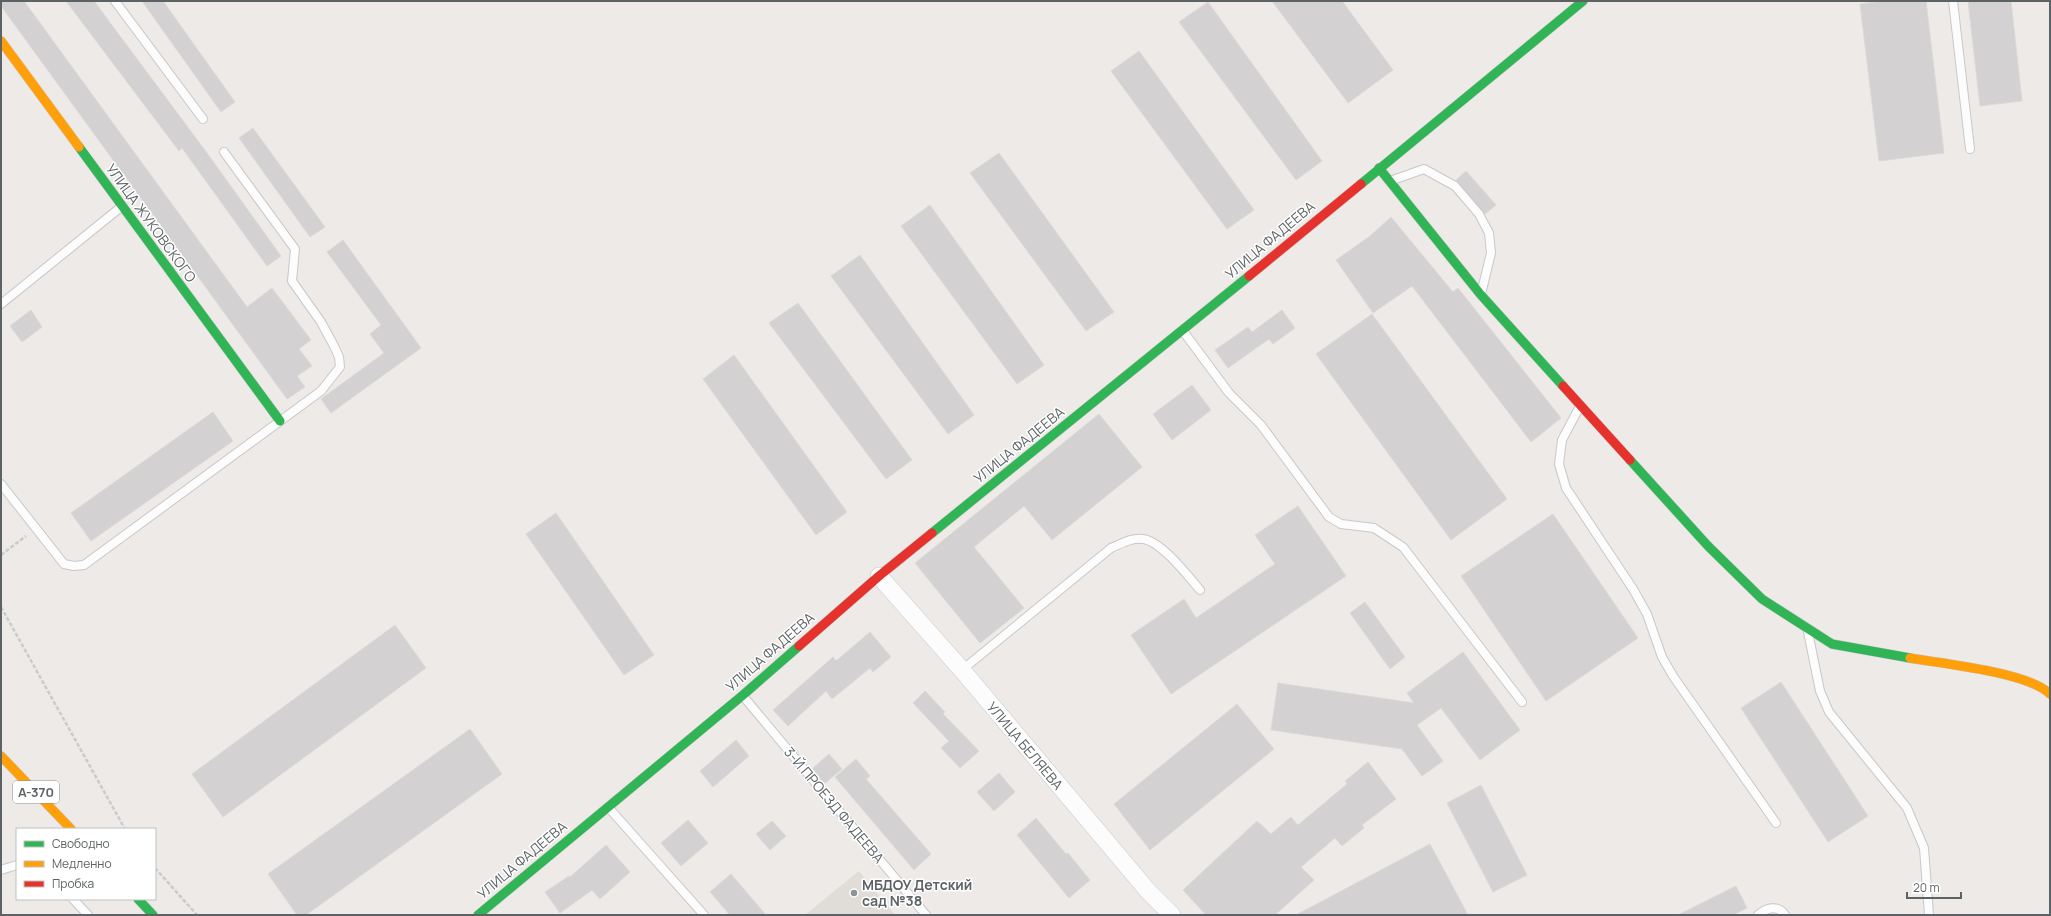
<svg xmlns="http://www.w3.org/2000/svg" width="2051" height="916" font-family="Manrope,sans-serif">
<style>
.education{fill:#e0dcd8}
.building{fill:#d3d1d1;stroke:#dcd9d7}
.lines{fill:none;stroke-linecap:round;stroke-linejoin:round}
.lane-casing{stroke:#c9c8c8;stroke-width:10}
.street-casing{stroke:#c9c8c8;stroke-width:18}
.fast-casing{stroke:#c9c8c8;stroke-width:10}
.slow-casing{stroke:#c9c8c8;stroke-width:10}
.jam-casing{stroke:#c9c8c8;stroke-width:10}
.path{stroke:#c8cdc9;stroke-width:2.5;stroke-dasharray:4 2;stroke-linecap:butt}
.lane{stroke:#fcfcfc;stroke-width:8}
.street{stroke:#fcfcfc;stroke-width:17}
.fast{stroke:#30b455;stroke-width:9}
.slow{stroke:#ff9f0a;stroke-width:9}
.jam{stroke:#e5322d;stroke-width:9}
.poi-dot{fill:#8f9293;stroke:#fff;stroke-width:1.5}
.labels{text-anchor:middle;stroke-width:3;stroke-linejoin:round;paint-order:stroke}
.shield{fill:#fff;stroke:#8e9293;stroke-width:1}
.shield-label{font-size:13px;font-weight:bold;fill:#5d6365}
.street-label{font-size:14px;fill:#5d6365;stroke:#fff}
.poi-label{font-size:14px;font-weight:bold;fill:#5d6365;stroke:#fff;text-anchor:start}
</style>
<rect width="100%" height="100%" fill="#edeae8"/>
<!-- education -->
<path class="education" d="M 859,871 L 895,915 L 805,915 Z"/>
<!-- building -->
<g class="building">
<path d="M 1,1 L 24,1 L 247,307 L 272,288 L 311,340 L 299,349 L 312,366 L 297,376 L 305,387 L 287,399 L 1,6 Z"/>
<path d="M 66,1 L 94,1 L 207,153 L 281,256 L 267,266 L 182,148 L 179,151 Z"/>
<path d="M 142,1 L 163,1 L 235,102 L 221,112 Z"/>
<path d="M 1272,1 L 1342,1 L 1393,70 L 1348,103 Z"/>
<path d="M 1883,1 L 1926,1 L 1944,153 L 1879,161 L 1860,4 Z"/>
<path d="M 1968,1 L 2011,1 L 2022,101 L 1980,106 Z"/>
<path d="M 1208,2 L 1322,161 L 1296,180 L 1179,22 Z"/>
<path d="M 1139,51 L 1254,210 L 1227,229 L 1111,71 Z"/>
<path d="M 253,128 L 325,227 L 310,237 L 239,138 Z"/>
<path d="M 999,153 L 1114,312 L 1086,331 L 970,173 Z"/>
<path d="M 1466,171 L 1496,205 L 1485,214 L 1456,180 Z"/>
<path d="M 930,205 L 1044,365 L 1017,384 L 901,226 Z"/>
<path d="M 1391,217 L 1453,292 L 1458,288 L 1561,418 L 1531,442 L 1412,286 L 1373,313 L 1336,260 L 1370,236 Z"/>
<path d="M 343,240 L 421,348 L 331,413 L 321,399 L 384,353 L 370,334 L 381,325 L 327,252 Z"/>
<path d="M 860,255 L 974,415 L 948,434 L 831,276 Z"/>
<path d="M 798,303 L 912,460 L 886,479 L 769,323 Z"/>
<path d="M 31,310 L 42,327 L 22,342 L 10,326 Z"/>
<path d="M 1282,310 L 1295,328 L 1273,344 L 1269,339 L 1228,368 L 1215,350 L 1248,327 L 1252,332 Z"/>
<path d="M 1372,314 L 1507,499 L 1451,540 L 1316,354 Z"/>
<path d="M 734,355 L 847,512 L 816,535 L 703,379 Z"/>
<path d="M 1192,385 L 1211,410 L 1172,440 L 1153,414 Z"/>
<path d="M 213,412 L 233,441 L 91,541 L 71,513 Z"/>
<path d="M 1099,414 L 1142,467 L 1052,540 L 1024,506 L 974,547 L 1024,608 L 980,643 L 915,563 Z"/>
<path d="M 1298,506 L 1346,576 L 1171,694 L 1131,635 L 1184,599 L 1196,618 L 1275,564 L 1255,535 Z"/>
<path d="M 556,513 L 654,655 L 624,675 L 526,534 Z"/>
<path d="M 1553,514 L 1638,638 L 1546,701 L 1461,576 Z"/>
<path d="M 1365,602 L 1405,657 L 1390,669 L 1350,613 Z"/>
<path d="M 395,625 L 426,668 L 223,817 L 192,774 Z"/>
<path d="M 870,632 L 891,657 L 873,672 L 870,668 L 832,699 L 826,691 L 788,726 L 773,710 L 833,657 L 836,661 Z"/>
<path d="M 1463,652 L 1520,730 L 1480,760 L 1441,708 L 1417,725 L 1443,761 L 1422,776 L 1402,749 L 1271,730 L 1278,683 L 1414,703 L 1407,693 Z"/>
<path d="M 1781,682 L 1868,816 L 1828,842 L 1741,708 Z"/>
<path d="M 925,691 L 945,712 L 943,714 L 979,751 L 960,768 L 941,748 L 949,741 L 913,703 Z"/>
<path d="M 1237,704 L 1274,749 L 1150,850 L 1114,804 Z"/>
<path d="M 470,729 L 502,774 L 306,915 L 297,915 L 268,874 Z"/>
<path d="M 736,740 L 749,756 L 713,787 L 700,771 Z"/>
<path d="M 829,754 L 842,769 L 824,784 L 812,769 Z"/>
<path d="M 856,759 L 870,776 L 866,779 L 931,854 L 914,870 L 835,777 Z"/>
<path d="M 1368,762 L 1396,799 L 1362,825 L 1364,828 L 1342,846 L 1335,838 L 1301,867 L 1314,880 L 1275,915 L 1206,915 L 1183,890 L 1257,821 L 1271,834 L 1291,817 L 1298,825 L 1347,784 L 1345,781 Z"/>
<path d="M 999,773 L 1015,792 L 994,811 L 977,792 Z"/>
<path d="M 1481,785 L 1527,875 L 1493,892 L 1447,803 Z"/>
<path d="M 1036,818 L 1066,854 L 1068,853 L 1090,880 L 1069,898 L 1017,835 Z"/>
<path d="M 688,820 L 708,843 L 681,866 L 661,843 Z"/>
<path d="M 772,821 L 786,836 L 770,850 L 756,834 Z"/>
<path d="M 1430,844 L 1468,915 L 1296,915 Z"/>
<path d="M 606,845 L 630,872 L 600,899 L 592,890 L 560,913 L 545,892 L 569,876 L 570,877 Z"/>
<path d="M 731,874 L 766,915 L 730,915 L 710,892 Z"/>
<path d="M 1736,886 L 1747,908 L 1733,915 L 1678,915 Z"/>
</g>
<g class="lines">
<!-- lane casing -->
<g class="lane-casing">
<g id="lane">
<path d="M 115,1 L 203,119"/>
<path d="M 1953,1 L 1970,149"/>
<path d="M 1390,181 L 1424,169 L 1455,186 L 1479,214 L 1489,233 L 1491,253 L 1482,290"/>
<path d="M 1,304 L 121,207"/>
<path d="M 1183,331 L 1229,393 L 1261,425 L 1329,517 L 1341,524 L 1374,528 L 1403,547 L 1522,702"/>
<path d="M 1580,406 L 1562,440 L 1559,464 L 1566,488 L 1633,589 L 1647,614 L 1662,657 L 1673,676 L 1776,823"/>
<path d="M 1,484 L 64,564 L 74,566 L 84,565 L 321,391 L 340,367 L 339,357 L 334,346 L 321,322 L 292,281 L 295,249 L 224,152"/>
<path d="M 1808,632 L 1820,691 L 1829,712 L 1907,808 L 1924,848 L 1929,915"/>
<path d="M 962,670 L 1111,548 C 1121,544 1132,537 1143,539 C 1161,541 1188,576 1200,590"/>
<path d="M 743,696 L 926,915"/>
<path d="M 608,807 L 704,915"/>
<path d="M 1,870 L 17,865"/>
<path d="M 73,899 L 88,915"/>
<path d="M 1758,915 C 1766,908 1778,904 1785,915"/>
</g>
</g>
<!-- street casing -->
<g class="street-casing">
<path id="street" d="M 879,576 L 962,670 L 1148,891 L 1172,915"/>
</g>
<!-- fast casing -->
<g class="fast-casing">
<g id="fast">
<path d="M 79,147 L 280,421"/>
<path d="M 1379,168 L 1481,295 L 1563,386"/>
<path d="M 1361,184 L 1583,1"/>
<path d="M 1630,460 L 1708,546 L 1762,599 L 1832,644 L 1910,658"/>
<path d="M 932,533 L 1249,276"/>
<path d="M 138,899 L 153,915"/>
<path d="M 478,915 L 743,695 L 799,646"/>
</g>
</g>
<!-- slow casing -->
<g class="slow-casing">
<g id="slow">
<path d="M 1,41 L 79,147"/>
<path d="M 1910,658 C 1944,664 2028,672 2050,694"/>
<path d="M 1,756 L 71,829"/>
</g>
</g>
<!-- jam casing -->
<g class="jam-casing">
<g id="jam">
<path d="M 1249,276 L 1361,184"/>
<path d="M 1563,386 L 1630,460"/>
<path d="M 799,646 L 879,576 L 932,533"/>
</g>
</g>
<!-- path -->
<g class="path">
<path d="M 1,555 L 26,536"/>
<path d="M 1,607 L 125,829"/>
<path d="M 155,868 L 197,915"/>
</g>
<!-- lane -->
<use href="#lane" class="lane"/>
<!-- street -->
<use href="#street" class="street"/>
<!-- fast -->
<use href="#fast" class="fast"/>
<!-- slow -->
<use href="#slow" class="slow"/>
<!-- jam -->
<use href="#jam" class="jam"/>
</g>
<!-- markers -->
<circle class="poi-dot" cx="854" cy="893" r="4"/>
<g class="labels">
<!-- shield labels -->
<rect class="shield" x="13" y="781" width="46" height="22" rx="3"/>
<g class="shield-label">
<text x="36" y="797">А-370</text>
</g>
<!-- street labels -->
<g class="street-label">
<text transform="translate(151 223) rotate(54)" y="5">УЛИЦА ЖУКОВСКОГО</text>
<text transform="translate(1270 240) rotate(-40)" y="5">УЛИЦА ФАДЕЕВА</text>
<text transform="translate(1019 445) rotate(-39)" y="5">УЛИЦА ФАДЕЕВА</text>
<text transform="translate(770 652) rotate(-41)" y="5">УЛИЦА ФАДЕЕВА</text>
<text transform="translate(1025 746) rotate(50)" y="5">УЛИЦА БЕЛЯЕВА</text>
<text transform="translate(834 805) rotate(50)" y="5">3-Й ПРОЕЗД ФАДЕЕВА</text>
<text transform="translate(522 860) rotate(-40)" y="5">УЛИЦА ФАДЕЕВА</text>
</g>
<!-- poi labels -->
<g class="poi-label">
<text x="862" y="890">МБДОУ Детский<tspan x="862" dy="16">сад №38</tspan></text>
</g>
</g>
<!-- border -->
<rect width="2051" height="916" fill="none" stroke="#5d6365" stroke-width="4"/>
<!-- legend -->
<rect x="16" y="828" width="140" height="72" fill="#ffffff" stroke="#bec1c1"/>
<rect x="24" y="841" width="20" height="6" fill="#30b455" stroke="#bec1c1"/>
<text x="52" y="848" font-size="12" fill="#5d6365">Свободно</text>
<rect x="24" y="861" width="20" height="6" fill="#ff9f0a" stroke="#bec1c1"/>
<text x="52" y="868" font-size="12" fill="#5d6365">Медленно</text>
<rect x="24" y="881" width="20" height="6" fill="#e5322d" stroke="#bec1c1"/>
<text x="52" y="888" font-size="12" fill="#5d6365">Пробка</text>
<!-- scale -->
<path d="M1907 892v6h54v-6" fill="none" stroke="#5d6365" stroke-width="2"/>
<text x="1913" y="892" font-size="12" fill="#5d6365" stroke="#ffffff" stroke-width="3" paint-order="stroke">20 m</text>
</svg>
